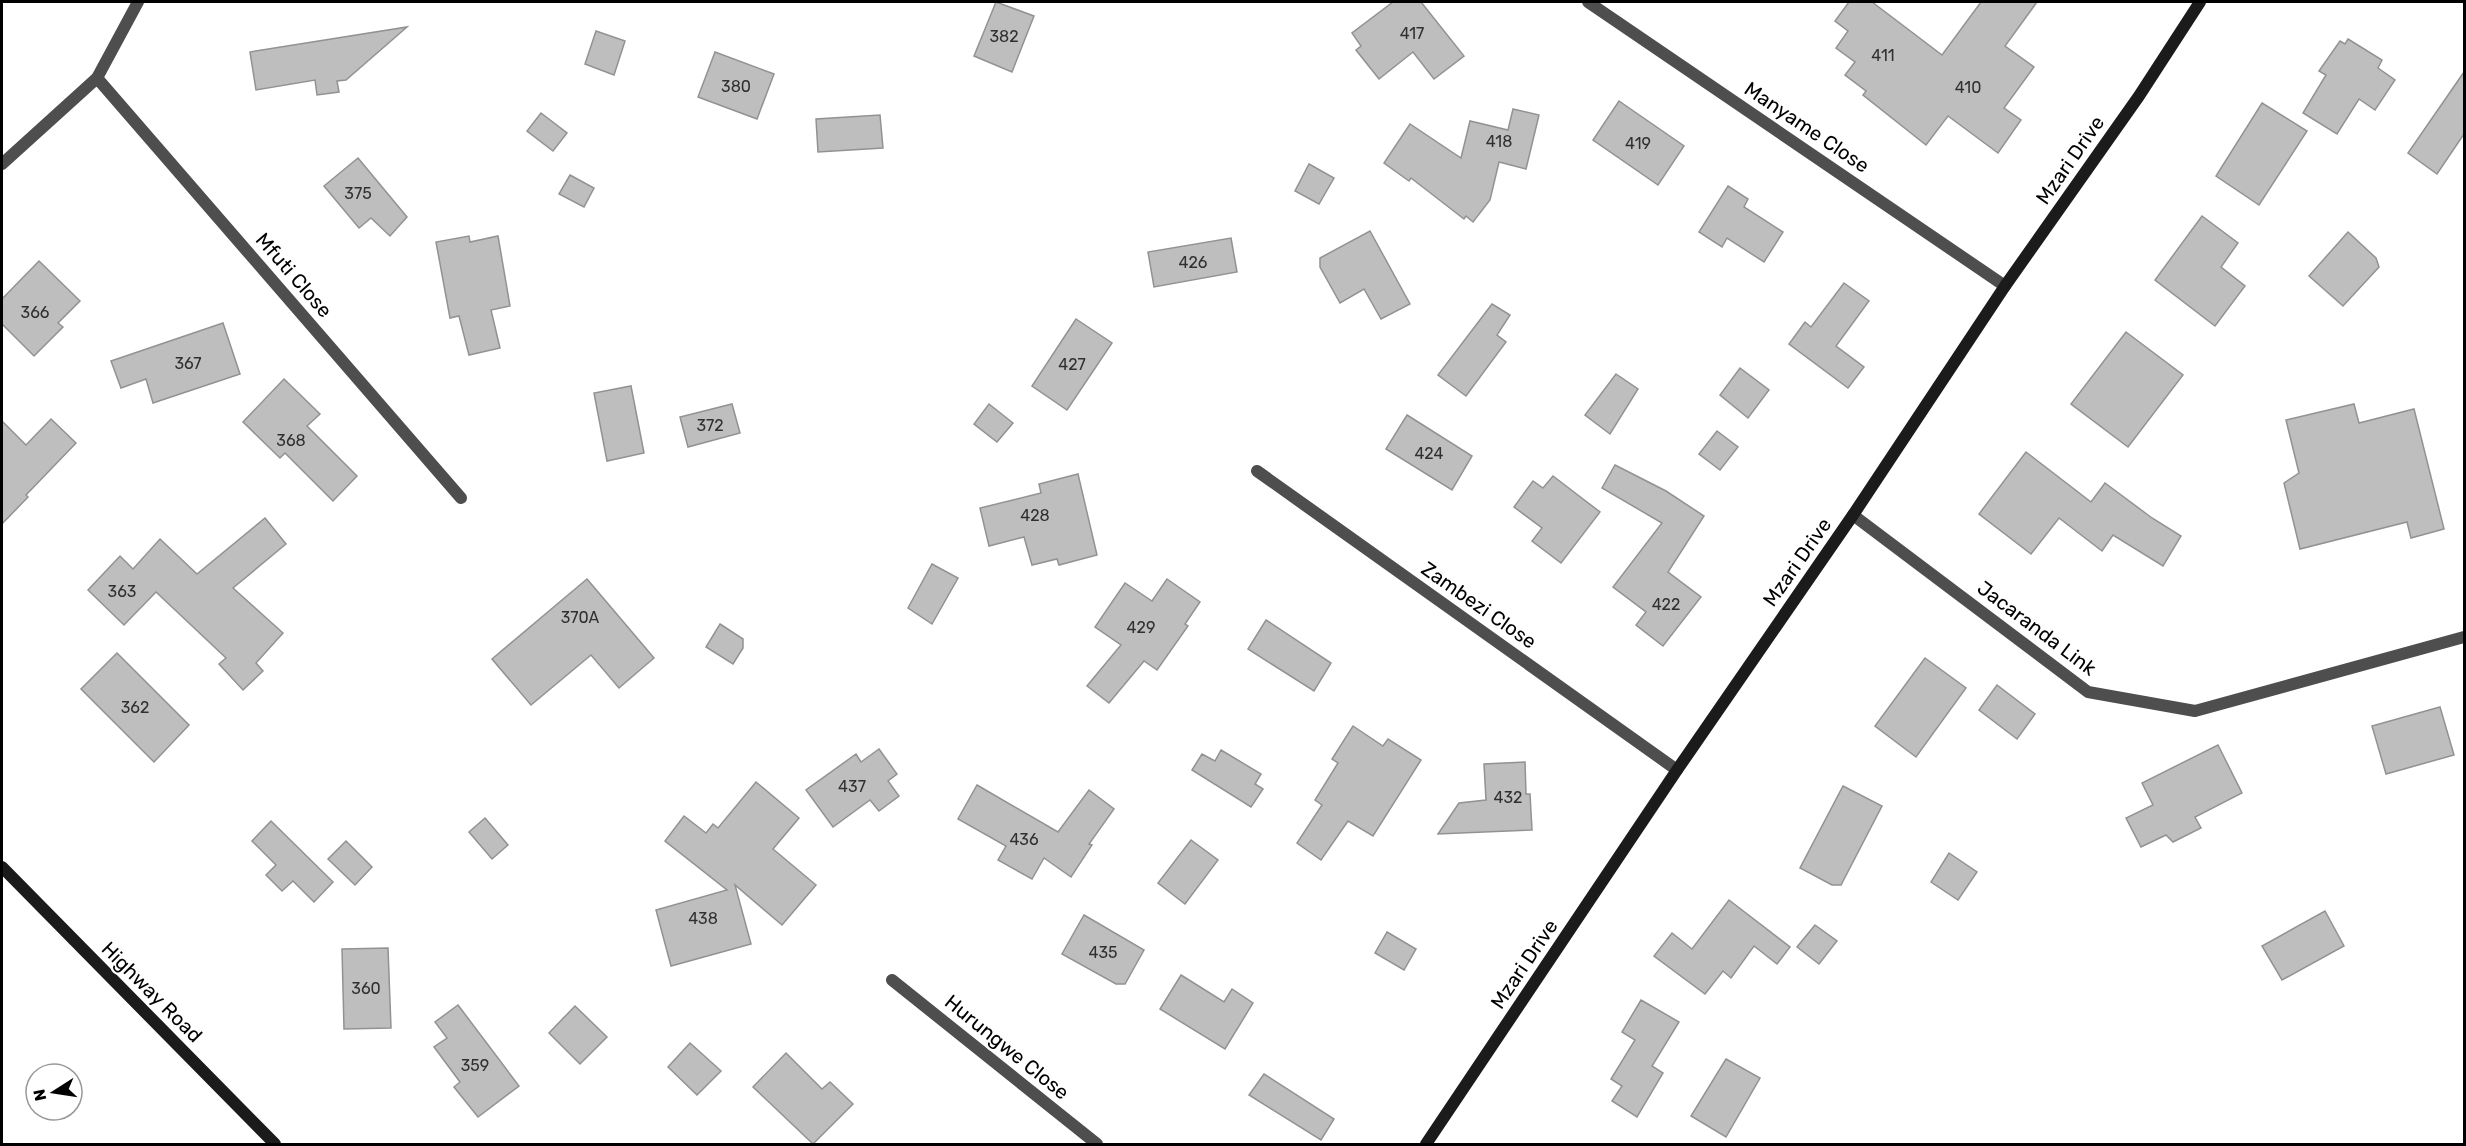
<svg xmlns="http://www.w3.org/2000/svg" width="2466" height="1146" font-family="Rubik,sans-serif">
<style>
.building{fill:#bebebe;stroke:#929292;stroke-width:1.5}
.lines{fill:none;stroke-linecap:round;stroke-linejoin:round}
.street{stroke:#4e4e4e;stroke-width:12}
.secondary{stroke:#1b1b1b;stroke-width:12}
.labels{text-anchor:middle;stroke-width:4.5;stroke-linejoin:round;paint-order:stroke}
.number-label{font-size:16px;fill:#303030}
.street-label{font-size:20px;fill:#000;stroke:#fff}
</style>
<rect width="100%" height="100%" fill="#fff"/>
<!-- building -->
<g class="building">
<path d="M 996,2 L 1034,16 L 1012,72 L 974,56 Z"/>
<path d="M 1393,2 L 1421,2 L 1464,56 L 1434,79 L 1413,52 L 1379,79 L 1356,50 L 1361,46 L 1352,33 Z"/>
<path d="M 1849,2 L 1872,2 L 1942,55 L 1981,2 L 2037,2 L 2005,46 L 2034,67 L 2004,108 L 2021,120 L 1998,153 L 1948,116 L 1926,145 L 1863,95 L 1866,91 L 1845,75 L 1855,62 L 1836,48 L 1848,31 L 1835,21 Z"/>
<path d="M 407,27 L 346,80 L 337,81 L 339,92 L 317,95 L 315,80 L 256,90 L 250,52 Z"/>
<path d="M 596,31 L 625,41 L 614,75 L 585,64 Z"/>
<path d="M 2348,39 L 2382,60 L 2378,68 L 2395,80 L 2375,110 L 2359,99 L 2337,134 L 2303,113 L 2326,75 L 2319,71 L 2340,41 L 2345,44 Z"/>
<path d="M 715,52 L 774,74 L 757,119 L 698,97 Z"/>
<path d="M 2464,72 L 2464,134 L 2437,174 L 2408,153 Z"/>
<path d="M 1619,101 L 1684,146 L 1658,185 L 1593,140 Z"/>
<path d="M 2262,103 L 2307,131 L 2259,205 L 2216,176 Z"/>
<path d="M 1513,109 L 1539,115 L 1526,169 L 1499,162 L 1490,200 L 1473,222 L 1466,216 L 1464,219 L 1411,178 L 1409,181 L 1384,163 L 1410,124 L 1461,158 L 1470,121 L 1508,130 Z"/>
<path d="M 541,113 L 567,133 L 553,151 L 527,131 Z"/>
<path d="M 880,115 L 883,148 L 818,152 L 816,119 Z"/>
<path d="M 358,158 L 407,217 L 390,236 L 371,218 L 359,228 L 324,186 Z"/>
<path d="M 1309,164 L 1334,178 L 1319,204 L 1295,191 Z"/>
<path d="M 570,175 L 594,188 L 584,207 L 559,194 Z"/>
<path d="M 1728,186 L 1748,199 L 1744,207 L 1783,232 L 1764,262 L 1727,238 L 1722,247 L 1699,232 Z"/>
<path d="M 2202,216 L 2238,243 L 2221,267 L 2245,286 L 2215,326 L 2155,280 Z"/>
<path d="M 1370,231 L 1410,304 L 1381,319 L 1364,289 L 1340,303 L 1320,267 L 1320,258 Z"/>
<path d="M 2348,232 L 2376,258 L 2379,267 L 2343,306 L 2309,276 Z"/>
<path d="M 469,236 L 470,242 L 498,236 L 510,306 L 491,310 L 500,348 L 469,355 L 459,316 L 450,318 L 436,242 Z"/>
<path d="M 1231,238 L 1237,272 L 1154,287 L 1148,252 Z"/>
<path d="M 39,261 L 80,301 L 58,323 L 63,327 L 34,356 L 2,324 L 2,299 Z"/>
<path d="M 1844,283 L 1869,301 L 1836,346 L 1864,367 L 1848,388 L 1789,344 L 1805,322 L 1811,327 Z"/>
<path d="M 1492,304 L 1510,315 L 1497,335 L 1506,342 L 1466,396 L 1438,375 Z"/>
<path d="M 1076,319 L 1112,343 L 1067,410 L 1032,386 Z"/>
<path d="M 223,323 L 240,374 L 153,403 L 146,379 L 121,388 L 111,361 Z"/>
<path d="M 2126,332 L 2183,375 L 2128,447 L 2071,404 Z"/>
<path d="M 1740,368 L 1769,390 L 1748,418 L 1720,395 Z"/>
<path d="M 1616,374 L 1638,389 L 1610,434 L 1585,415 Z"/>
<path d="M 284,379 L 320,414 L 307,426 L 357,476 L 333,501 L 285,453 L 280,458 L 243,422 Z"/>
<path d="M 631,386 L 644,453 L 607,461 L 594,393 Z"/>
<path d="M 732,404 L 740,433 L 688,447 L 680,417 Z"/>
<path d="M 989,404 L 1013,423 L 997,442 L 974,424 Z"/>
<path d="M 2354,404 L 2359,423 L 2414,409 L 2444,529 L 2411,538 L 2407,522 L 2300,549 L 2284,483 L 2299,473 L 2286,420 Z"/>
<path d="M 1407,415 L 1472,456 L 1452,490 L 1386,449 Z"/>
<path d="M 51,419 L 76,443 L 26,495 L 28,497 L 2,524 L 2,421 L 26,445 Z"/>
<path d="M 1717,431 L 1738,447 L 1720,470 L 1699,454 Z"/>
<path d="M 2026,452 L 2091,502 L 2105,483 L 2152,518 L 2181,536 L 2163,566 L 2113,535 L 2102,551 L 2059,518 L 2031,554 L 1979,514 Z"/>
<path d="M 1615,465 L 1666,491 L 1704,516 L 1668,572 L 1701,597 L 1663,646 L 1636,625 L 1646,612 L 1613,587 L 1662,523 L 1602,488 Z"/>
<path d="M 1078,474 L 1097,555 L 1059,565 L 1057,559 L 1032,565 L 1024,537 L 989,546 L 980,508 L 1041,493 L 1039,484 Z"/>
<path d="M 1553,476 L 1600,512 L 1561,563 L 1532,541 L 1542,528 L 1514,507 L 1533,481 L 1543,488 Z"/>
<path d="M 265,518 L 286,544 L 233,588 L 283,633 L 256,663 L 263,671 L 243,690 L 219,664 L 226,658 L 156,592 L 124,625 L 88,590 L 120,556 L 133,569 L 160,539 L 197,574 Z"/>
<path d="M 932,564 L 958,578 L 932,624 L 908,608 Z"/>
<path d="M 587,579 L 654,658 L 619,688 L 591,655 L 531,705 L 492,659 Z"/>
<path d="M 1167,579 L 1200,602 L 1185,624 L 1188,626 L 1157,670 L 1144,661 L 1109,703 L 1087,686 L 1121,645 L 1095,627 L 1125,583 L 1152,601 Z"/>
<path d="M 1266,620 L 1331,663 L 1314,691 L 1248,649 Z"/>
<path d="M 720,624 L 743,639 L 743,648 L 733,664 L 706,647 Z"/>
<path d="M 117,653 L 189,725 L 154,762 L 81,689 Z"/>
<path d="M 1925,658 L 1966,688 L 1916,757 L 1875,726 Z"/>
<path d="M 1997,685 L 2035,714 L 2017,739 L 1979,710 Z"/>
<path d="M 2440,707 L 2454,755 L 2386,774 L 2372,726 Z"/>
<path d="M 1353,726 L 1383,746 L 1388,739 L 1421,760 L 1373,836 L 1348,821 L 1321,860 L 1297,843 L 1322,805 L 1315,800 L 1338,763 L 1332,759 Z"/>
<path d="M 2218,745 L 2242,793 L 2195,817 L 2201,828 L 2173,842 L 2166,835 L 2141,847 L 2126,818 L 2153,805 L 2142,783 Z"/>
<path d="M 879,749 L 897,774 L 888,781 L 899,796 L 879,811 L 870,800 L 833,827 L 806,790 L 856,754 L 861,762 Z"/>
<path d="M 1221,750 L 1261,774 L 1255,784 L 1263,789 L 1251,807 L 1192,770 L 1202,754 L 1215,761 Z"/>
<path d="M 1525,762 L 1526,794 L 1530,794 L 1532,830 L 1438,834 L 1459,803 L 1486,800 L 1484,764 Z"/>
<path d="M 756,782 L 799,818 L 773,849 L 816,885 L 782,925 L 735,885 L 751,944 L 671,966 L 656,910 L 727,890 L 665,841 L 684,816 L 706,833 L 713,824 L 718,828 Z"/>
<path d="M 977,785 L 1058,832 L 1089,790 L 1114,809 L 1089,844 L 1092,845 L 1071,877 L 1044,858 L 1032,879 L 998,860 L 1006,846 L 958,819 Z"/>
<path d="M 1843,786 L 1882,806 L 1841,885 L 1832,885 L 1800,868 Z"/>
<path d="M 485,818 L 508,845 L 492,859 L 469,832 Z"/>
<path d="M 271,821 L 333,882 L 314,902 L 293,881 L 282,891 L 266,875 L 276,865 L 252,841 Z"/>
<path d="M 1191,840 L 1218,860 L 1185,904 L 1158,883 Z"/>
<path d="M 346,841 L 372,867 L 355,885 L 328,859 Z"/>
<path d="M 1949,853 L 1977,872 L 1958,900 L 1931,882 Z"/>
<path d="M 1729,900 L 1790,947 L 1777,964 L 1754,946 L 1731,978 L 1723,971 L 1705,994 L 1654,956 L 1672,933 L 1692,949 Z"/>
<path d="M 2325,911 L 2344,946 L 2282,980 L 2262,946 Z"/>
<path d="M 1084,915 L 1144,950 L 1125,984 L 1116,984 L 1062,954 Z"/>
<path d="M 1815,925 L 1837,941 L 1819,964 L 1797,947 Z"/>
<path d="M 1387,932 L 1416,949 L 1404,970 L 1375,953 Z"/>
<path d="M 388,948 L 391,1028 L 344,1029 L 342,949 Z"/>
<path d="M 1181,975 L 1224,1002 L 1232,989 L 1253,1003 L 1225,1049 L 1160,1009 Z"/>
<path d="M 1641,1000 L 1679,1022 L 1652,1066 L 1663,1073 L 1637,1117 L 1612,1101 L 1622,1086 L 1611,1079 L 1635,1040 L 1622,1032 Z"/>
<path d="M 458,1005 L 519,1086 L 478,1117 L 454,1087 L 460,1082 L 434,1047 L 447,1038 L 435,1022 Z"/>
<path d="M 575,1006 L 607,1037 L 580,1064 L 549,1033 Z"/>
<path d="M 690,1043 L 721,1071 L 697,1095 L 668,1067 Z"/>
<path d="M 786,1053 L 822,1089 L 830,1082 L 853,1104 L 813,1144 L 753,1087 Z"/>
<path d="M 1726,1059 L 1760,1078 L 1726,1137 L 1691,1116 Z"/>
<path d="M 1264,1074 L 1334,1119 L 1321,1140 L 1249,1095 Z"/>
</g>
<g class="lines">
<!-- street -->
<g class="street">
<path d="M 1588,2 L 2005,286"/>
<path d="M 97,78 L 461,498"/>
<path d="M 2,164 L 97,78 L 138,2"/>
<path d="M 1257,471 L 1677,770"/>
<path d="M 1853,515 L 2088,692 L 2195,711 L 2464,637"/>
<path d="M 892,980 L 1097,1144"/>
</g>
<!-- secondary -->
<g class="secondary">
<path d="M 2,867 L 275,1144"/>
<path d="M 1426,1144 L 1677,770 L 1853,515 L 2005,286 L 2139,96 L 2200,2"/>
</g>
</g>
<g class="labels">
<!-- number labels -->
<g class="number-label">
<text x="1412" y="39">417</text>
<text x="1004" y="42">382</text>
<text x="1883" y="61">411</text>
<text x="736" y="92">380</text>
<text x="1968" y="93">410</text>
<text x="1499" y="147">418</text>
<text x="1638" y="149">419</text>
<text x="358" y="199">375</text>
<text x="1193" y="268">426</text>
<text x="35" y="318">366</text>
<text x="188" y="369">367</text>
<text x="1072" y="370">427</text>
<text x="710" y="431">372</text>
<text x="291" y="446">368</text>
<text x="1429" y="459">424</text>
<text x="1035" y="521">428</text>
<text x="122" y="597">363</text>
<text x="1666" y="610">422</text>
<text x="580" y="623">370A</text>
<text x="1141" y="633">429</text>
<text x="135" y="713">362</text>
<text x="852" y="792">437</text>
<text x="1508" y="803">432</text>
<text x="1024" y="845">436</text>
<text x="703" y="924">438</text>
<text x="1103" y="958">435</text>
<text x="366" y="994">360</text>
<text x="475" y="1071">359</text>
</g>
<!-- street labels -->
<g class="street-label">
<text transform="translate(1807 127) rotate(34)" y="7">Manyame Close</text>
<text transform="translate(2070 160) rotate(-55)" y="7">Mzari Drive</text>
<text transform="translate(294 275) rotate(49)" y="7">Mfuti Close</text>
<text transform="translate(1797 562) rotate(-55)" y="7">Mzari Drive</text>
<text transform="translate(1479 605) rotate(35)" y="7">Zambezi Close</text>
<text transform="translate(2037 628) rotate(37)" y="7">Jacaranda Link</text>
<text transform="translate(1524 964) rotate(-56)" y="7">Mzari Drive</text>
<text transform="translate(152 992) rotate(45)" y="7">Highway Road</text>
<text transform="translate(1007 1047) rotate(39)" y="7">Hurungwe Close</text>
</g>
</g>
<!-- border -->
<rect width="2466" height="1146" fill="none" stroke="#000000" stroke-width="6"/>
<!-- north arrow -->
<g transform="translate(54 1092) rotate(258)"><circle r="28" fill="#ffffff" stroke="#999999" stroke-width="1.5"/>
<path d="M0-4.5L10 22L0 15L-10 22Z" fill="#000000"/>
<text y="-9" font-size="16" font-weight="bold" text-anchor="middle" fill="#000000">N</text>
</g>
</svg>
